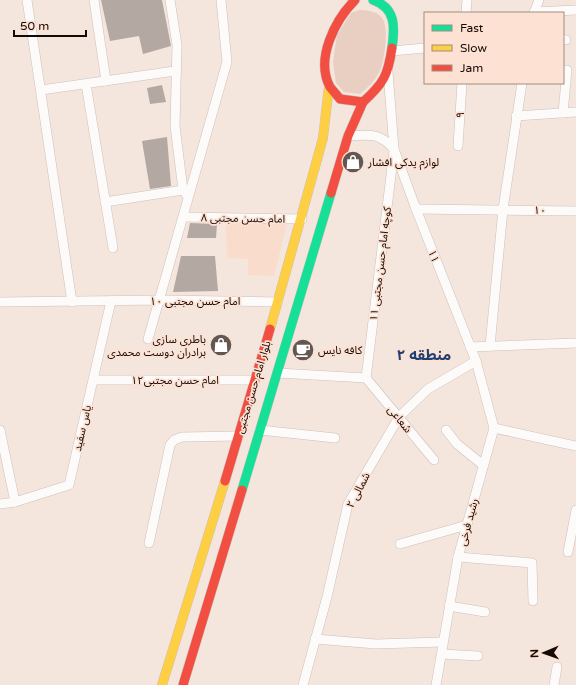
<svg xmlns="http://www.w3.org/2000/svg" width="576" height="685" font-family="'Varela Round','Noto Sans Arabic',sans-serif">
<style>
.built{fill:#fadccd}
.grass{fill:#e9cfc2}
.building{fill:#b4a8a2}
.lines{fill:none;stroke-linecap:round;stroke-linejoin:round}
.street-casing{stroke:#cdc0ba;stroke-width:10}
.fast-casing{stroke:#cdc0ba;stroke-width:10}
.slow-casing{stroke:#cdc0ba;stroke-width:10}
.jam-casing{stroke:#cdc0ba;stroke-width:10}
.street{stroke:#fdfbfa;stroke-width:9}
.fast{stroke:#16e098;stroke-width:9}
.slow{stroke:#ffcf43;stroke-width:9}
.jam{stroke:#f24e42;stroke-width:9}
.labels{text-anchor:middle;stroke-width:3.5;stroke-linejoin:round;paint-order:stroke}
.street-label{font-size:11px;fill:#150a05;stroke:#fde2d4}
.poi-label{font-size:11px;fill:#150a05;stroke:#fde2d4;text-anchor:start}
.district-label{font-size:15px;font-weight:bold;fill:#1f3f75;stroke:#fde2d4}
</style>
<rect width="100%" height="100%" fill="#f4e5dd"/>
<!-- built -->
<path class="built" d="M 226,223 L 287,223 L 274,276 L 248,275 L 248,259 L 227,258 Z"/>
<!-- grass -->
<path class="grass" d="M 359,10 C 367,10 377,11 382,18 C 389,26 385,60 380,70 C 376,80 368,87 360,94 L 344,92 L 336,83 L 333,62 L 337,35 L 351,13 Z"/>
<!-- building -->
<g class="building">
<path d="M 101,0 L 162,0 L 171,46 L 143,54 L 139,36 L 110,41 Z"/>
<path d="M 162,85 L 166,102 L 150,104 L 147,88 Z"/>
<path d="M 167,137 L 171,186 L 150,189 L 142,141 Z"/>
<path d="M 190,223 L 217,224 L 216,238 L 187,238 Z"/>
<path d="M 181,256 L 215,256 L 218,291 L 173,292 Z"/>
</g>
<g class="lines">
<!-- street casing -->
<g class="street-casing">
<g id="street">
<path d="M 27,0 L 72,302"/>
<path d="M 94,0 L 106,81"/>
<path d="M 170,0 L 177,45 L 175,126 L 183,190 L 188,197"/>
<path d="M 534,12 L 576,10"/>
<path d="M 466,13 L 467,0"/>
<path d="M 534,13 L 539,0"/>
<path d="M 563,39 L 566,40"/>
<path d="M 392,51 L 425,48"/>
<path d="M 388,72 L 394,149 L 416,209 L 476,361 L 494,428 L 458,557 L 436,685"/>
<path d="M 86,84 L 113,248"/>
<path d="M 41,90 L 175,71"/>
<path d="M 563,113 L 567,70"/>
<path d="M 516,116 L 576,112"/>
<path d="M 348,136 C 370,135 379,132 394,149"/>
<path d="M 458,146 L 462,83"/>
<path d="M 105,202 L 183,190"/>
<path d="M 416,209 L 576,211"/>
<path d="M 183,217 L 302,219"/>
<path d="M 0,302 L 161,300 L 278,302"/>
<path d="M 148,339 L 227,62 L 221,0"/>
<path d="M 490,346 L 503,209 L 522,83"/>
<path d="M 470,347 L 576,343"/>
<path d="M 278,373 L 366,378"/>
<path d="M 366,378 L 394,151"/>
<path d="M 366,378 L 434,460"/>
<path d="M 94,380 L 255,380"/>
<path d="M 494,428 L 576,446"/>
<path d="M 0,430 L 15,502"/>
<path d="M 260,430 L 335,438"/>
<path d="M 446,430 L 457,444 L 483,465"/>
<path d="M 0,504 L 15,502 L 69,485 L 111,301"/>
<path d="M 149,543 L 170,445 L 174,440 L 182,437 L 239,436"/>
<path d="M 400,544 L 467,525"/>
<path d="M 568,552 L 576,510"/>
<path d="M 458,557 L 532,563 L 533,601"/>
<path d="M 449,606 L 485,612"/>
<path d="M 315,639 L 376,644 L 443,642"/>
<path d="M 442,654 L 478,656"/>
<path d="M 303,685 L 327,597 L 348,504 L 399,417 L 428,389 L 476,361"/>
<path d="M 554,685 L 557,667"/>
</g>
</g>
<!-- fast casing -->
<g class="fast-casing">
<g id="fast">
<path d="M 373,0 C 396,8 395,27 392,48"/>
<path d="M 242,490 L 331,193"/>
</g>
</g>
<!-- slow casing -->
<g class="slow-casing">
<g id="slow">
<path d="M 270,329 L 323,138 L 329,86"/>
<path d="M 162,685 L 225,481"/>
</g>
</g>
<!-- jam casing -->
<g class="jam-casing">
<g id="jam">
<path d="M 355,0 C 335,20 315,59 330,87 C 333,91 337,95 340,99 L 363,102 C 384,83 388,75 392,48"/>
<path d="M 331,193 L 348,136 L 363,102"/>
<path d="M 225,481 L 270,329"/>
<path d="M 183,685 L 242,490"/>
</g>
</g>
<!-- street -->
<use href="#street" class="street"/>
<!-- fast -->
<use href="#fast" class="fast"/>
<!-- slow -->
<use href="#slow" class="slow"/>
<!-- jam -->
<use href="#jam" class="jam"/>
</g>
<!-- icons -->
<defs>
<g id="shop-disc" transform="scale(1.15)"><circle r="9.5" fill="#635751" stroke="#fde2d4"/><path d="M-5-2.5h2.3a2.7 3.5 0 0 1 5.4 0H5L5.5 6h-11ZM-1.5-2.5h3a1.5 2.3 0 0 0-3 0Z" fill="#fff"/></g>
<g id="cafe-disc" transform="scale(1.15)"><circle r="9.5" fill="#635751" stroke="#fde2d4"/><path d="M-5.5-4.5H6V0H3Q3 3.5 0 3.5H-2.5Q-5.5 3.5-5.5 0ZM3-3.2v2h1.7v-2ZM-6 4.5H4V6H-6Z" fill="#fff"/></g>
</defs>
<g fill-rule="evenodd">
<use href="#shop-disc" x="353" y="162"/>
<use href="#shop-disc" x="221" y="345"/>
<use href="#cafe-disc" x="303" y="350"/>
</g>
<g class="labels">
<!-- street labels -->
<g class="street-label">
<text transform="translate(460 115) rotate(-87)" y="4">۹</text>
<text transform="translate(540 210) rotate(2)" y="4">۱۰</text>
<text transform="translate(243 218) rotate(1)" y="4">امام حسن مجتبی ۸</text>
<text transform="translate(434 256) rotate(69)" y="4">۱۱</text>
<text transform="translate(380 264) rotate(-83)" y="4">کوچه امام حسن مجتبی ۱۱</text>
<text x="195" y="305">امام حسن مجتبی ۱۰</text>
<text x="175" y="384">امام حسن مجتبی۱۲</text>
<text transform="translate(253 387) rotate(-73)" y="4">بلوار امام حسن مجتبی</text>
<text transform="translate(400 419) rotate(51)" y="4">شعاعی</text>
<text transform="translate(82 428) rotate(-77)" y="4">یاس سفید</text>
<text transform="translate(358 490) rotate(-63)" y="4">۲ شمالی</text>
<text transform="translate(468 522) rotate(-75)" y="4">رشید فرخی</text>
</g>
<!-- poi labels -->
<g class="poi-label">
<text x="368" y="166">لوازم یدکی افشار</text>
<text x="206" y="343" text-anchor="end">باطری سازی<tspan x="206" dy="13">برادران دوست محمدی</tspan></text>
<text x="318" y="354">کافه نایس</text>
</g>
<!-- district labels -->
<g class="district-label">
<text x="424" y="360">منطقه ۲</text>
</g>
</g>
<!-- legend -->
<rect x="424" y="12" width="140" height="72" fill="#fde2d4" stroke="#a08c81"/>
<rect x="432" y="25" width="20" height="6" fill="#16e098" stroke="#a08c81"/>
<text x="460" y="32" font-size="12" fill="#150a05">Fast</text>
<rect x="432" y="45" width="20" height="6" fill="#ffcf43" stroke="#a08c81"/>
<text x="460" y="52" font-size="12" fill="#150a05">Slow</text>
<rect x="432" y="65" width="20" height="6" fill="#f24e42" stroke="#a08c81"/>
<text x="460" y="72" font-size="12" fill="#150a05">Jam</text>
<!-- north arrow -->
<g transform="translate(544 653) rotate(268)" stroke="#fde2d4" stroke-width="3" paint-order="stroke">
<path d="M0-3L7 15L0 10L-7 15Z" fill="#150a05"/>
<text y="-6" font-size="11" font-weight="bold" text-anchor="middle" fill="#150a05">N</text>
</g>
<!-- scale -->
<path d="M14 30v6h72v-6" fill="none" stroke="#150a05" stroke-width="2"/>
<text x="20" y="30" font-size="12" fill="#150a05" stroke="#fde2d4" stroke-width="3" paint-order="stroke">50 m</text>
</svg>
